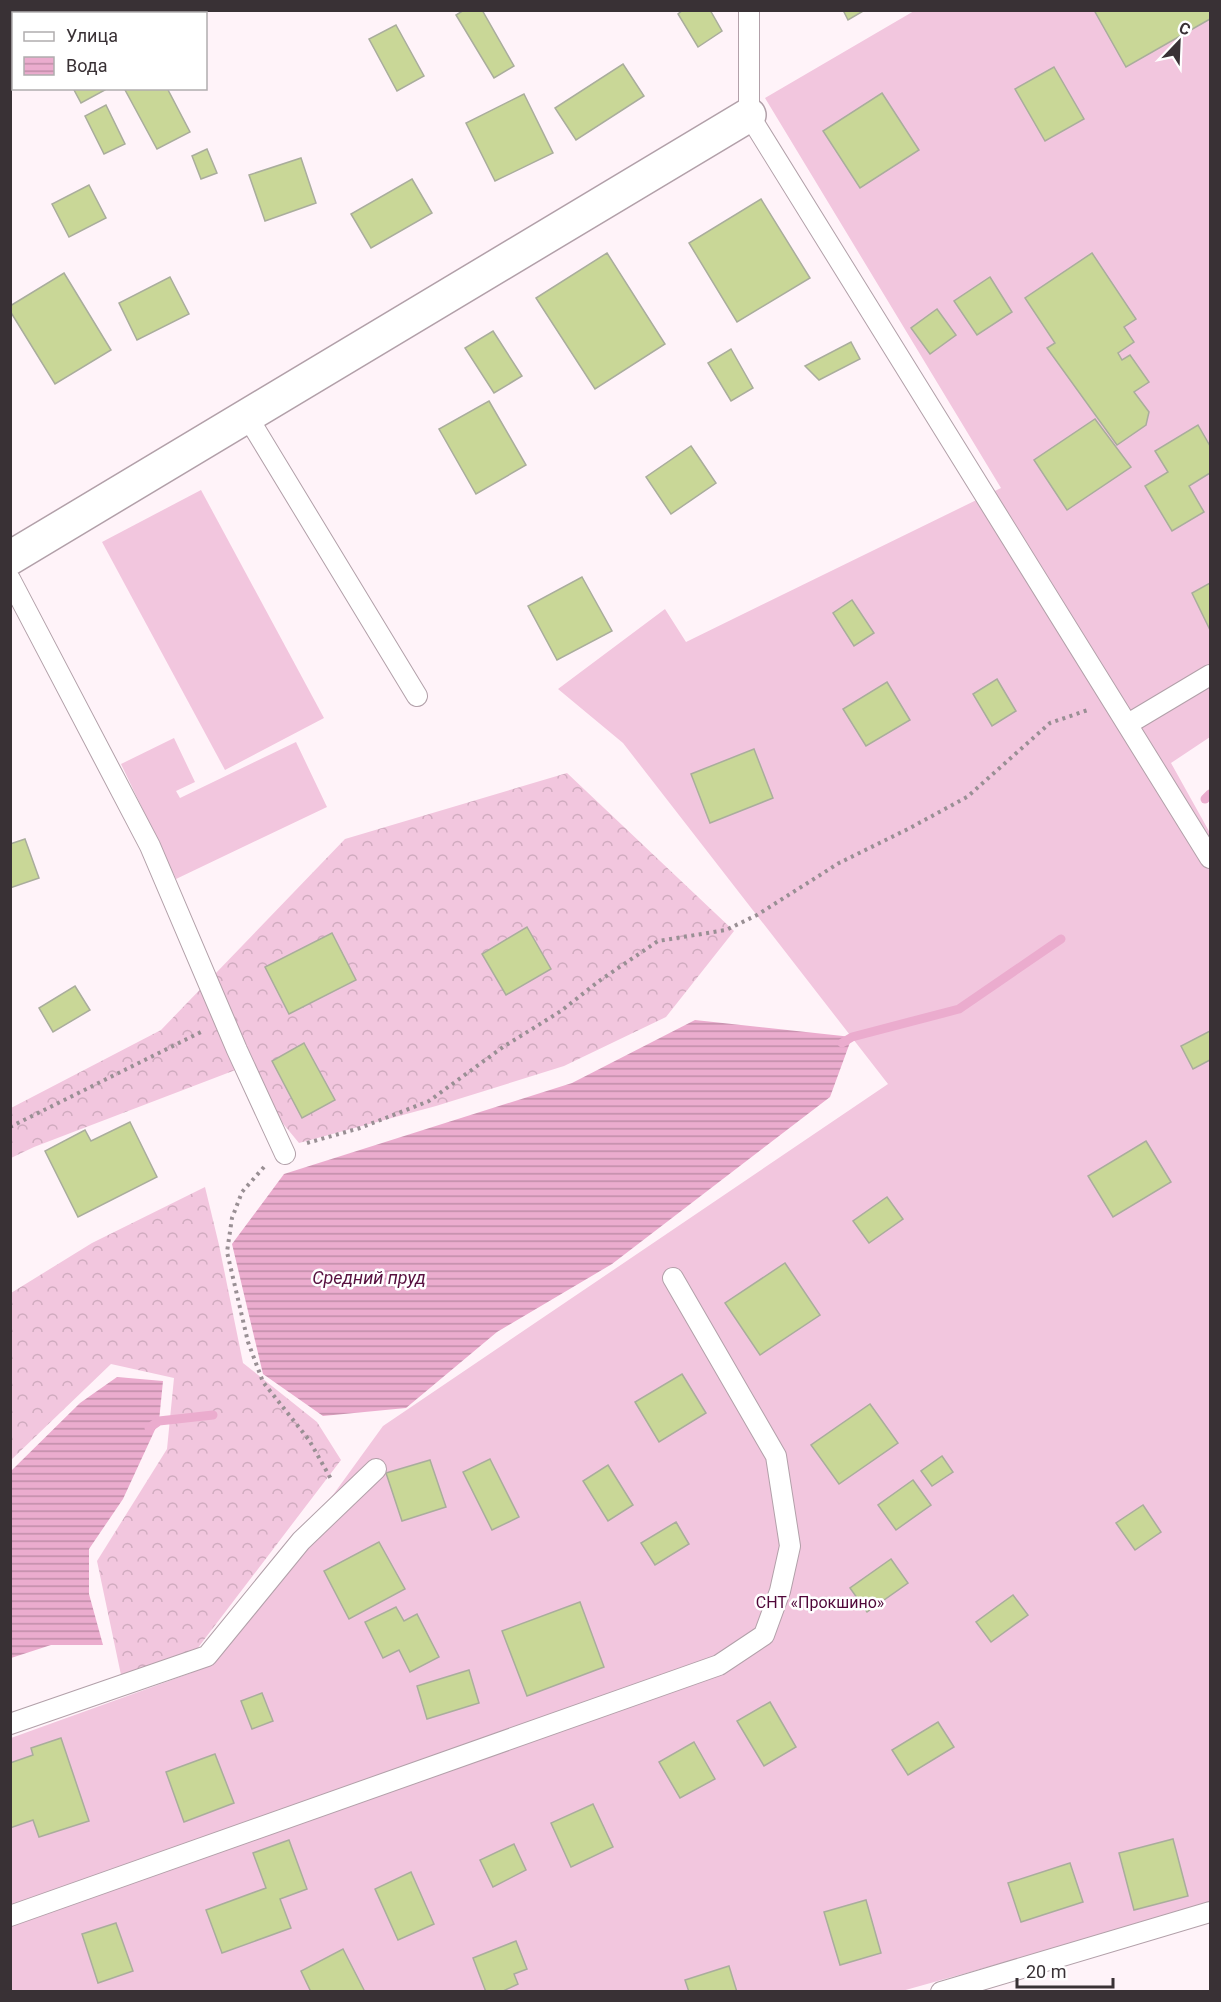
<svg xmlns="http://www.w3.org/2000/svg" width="1221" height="2002" font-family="Roboto,sans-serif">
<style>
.forest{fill:url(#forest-crowns)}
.garden{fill:#f2c6de}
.water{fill:url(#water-rules)}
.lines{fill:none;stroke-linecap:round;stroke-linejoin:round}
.stream{stroke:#ebacce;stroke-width:9}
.building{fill:#c9d797;stroke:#a9ad9c;stroke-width:1.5}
.lane-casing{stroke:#b2a0a9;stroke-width:22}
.street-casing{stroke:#b2a0a9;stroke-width:36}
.path{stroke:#998f94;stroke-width:4;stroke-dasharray:3 4.5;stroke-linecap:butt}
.lane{stroke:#fff;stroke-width:20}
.street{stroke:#fff;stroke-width:33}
.labels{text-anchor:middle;stroke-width:5;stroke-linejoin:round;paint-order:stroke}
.park-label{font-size:16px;fill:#500739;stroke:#fff}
.water-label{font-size:18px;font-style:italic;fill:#581140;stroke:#fff}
</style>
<defs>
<pattern id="forest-crowns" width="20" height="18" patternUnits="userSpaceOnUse" patternTransform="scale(1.5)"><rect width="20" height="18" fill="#f2c6de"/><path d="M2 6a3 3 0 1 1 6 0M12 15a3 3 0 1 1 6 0" fill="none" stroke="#d0abbf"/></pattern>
<pattern id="water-rules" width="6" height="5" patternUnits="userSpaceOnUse" patternTransform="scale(1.5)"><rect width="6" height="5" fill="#ebacce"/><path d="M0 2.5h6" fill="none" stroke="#bf8da8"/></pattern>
</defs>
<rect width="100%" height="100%" fill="#fff3f9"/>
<!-- forest -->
<g class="forest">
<path d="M 567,773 L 734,931 L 666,1017 L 564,1066 L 436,1106 L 299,1143 L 238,1069 L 34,1147 L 11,1158 L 11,1108 L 161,1030 L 345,839 Z"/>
<path d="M 205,1187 L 219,1245 L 243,1363 L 317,1422 L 341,1460 L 197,1649 L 121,1675 L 97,1561 L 167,1449 L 174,1378 L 111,1364 L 11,1460 L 11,1293 L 92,1243 Z"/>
</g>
<!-- garden -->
<g class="garden">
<path d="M 914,11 L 1210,11 L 1210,737 L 1171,763 L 1210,833 L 1210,1905 L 902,1991 L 11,1992 L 11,1738 L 191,1673 L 217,1655 L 383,1426 L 888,1084 L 623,743 L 558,689 L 665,609 L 686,642 L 1001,488 L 765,98 Z"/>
<path d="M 201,490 L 324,718 L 225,770 L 102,542 Z"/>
<path d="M 174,738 L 195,782 L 176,791 L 180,798 L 296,742 L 327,807 L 176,879 L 121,764 Z"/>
</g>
<!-- water -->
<g class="water">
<path d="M 695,1020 L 852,1037 L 830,1097 L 612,1264 L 497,1332 L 406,1408 L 323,1416 L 263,1374 L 232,1244 L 284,1174 L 572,1083 Z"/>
<path d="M 117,1377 L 163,1381 L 159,1421 L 123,1499 L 89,1549 L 89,1594 L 103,1645 L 51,1645 L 11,1658 L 11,1471 L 80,1403 Z"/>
</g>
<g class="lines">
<!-- stream -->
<g class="stream">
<path d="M 1205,799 L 1210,794"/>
<path d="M 842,1043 L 852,1037 L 959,1009 L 1061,939"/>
<path d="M 149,1428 L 159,1421 L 213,1415"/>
</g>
</g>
<!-- building -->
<g class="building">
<path d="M 464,10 L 482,10 L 514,66 L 494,78 L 456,15 Z"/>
<path d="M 683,10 L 710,10 L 722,31 L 698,47 L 678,14 Z"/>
<path d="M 843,10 L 865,10 L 848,20 Z"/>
<path d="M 1094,10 L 1210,10 L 1210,19 L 1126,67 Z"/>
<path d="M 396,25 L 424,76 L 397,91 L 369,39 Z"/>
<path d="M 623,64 L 644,96 L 576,140 L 555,108 Z"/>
<path d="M 1054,67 L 1084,119 L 1045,141 L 1015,89 Z"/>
<path d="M 73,88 L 104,88 L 105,90 L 81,103 Z"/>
<path d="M 124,88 L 167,88 L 190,132 L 157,149 Z"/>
<path d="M 882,93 L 919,150 L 860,188 L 823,131 Z"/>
<path d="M 524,94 L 553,153 L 495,181 L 466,123 Z"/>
<path d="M 106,105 L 125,144 L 104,154 L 85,116 Z"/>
<path d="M 207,149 L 217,173 L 201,179 L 192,156 Z"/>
<path d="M 301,158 L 316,203 L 265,221 L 249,175 Z"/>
<path d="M 412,179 L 432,213 L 371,248 L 351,214 Z"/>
<path d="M 89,185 L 106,218 L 69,237 L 52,204 Z"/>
<path d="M 761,199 L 810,278 L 737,322 L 689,243 Z"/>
<path d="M 607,253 L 665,344 L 595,389 L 536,298 Z"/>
<path d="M 1092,253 L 1136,319 L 1124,327 L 1134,342 L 1118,353 L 1122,360 L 1130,355 L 1149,382 L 1134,392 L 1149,412 L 1146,425 L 1117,445 L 1047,348 L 1055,343 L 1025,298 Z"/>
<path d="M 64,273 L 111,350 L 55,384 L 10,311 L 10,306 Z"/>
<path d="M 170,277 L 189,314 L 137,340 L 119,303 Z"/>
<path d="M 990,277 L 1012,312 L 977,335 L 954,301 Z"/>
<path d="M 937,309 L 956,335 L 930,354 L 911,328 Z"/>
<path d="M 493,331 L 522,376 L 494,393 L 465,348 Z"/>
<path d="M 851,342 L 860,359 L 819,380 L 805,366 Z"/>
<path d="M 731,349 L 753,388 L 731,401 L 708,363 Z"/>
<path d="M 489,401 L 526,465 L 476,494 L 439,429 Z"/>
<path d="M 1095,419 L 1131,467 L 1067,510 L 1034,460 Z"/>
<path d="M 1198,425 L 1210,446 L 1210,473 L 1189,486 L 1204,512 L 1172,531 L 1145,486 L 1168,472 L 1155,451 Z"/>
<path d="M 691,446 L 716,483 L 671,514 L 646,477 Z"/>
<path d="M 582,577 L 612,631 L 557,660 L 528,606 Z"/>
<path d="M 1210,583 L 1210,630 L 1192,593 Z"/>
<path d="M 852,600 L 874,633 L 854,646 L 833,613 Z"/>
<path d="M 997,679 L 1016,711 L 992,726 L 973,694 Z"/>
<path d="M 887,682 L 910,720 L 866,746 L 843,709 Z"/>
<path d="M 754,749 L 773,798 L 710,823 L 691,774 Z"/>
<path d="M 25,839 L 39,878 L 10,888 L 10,844 Z"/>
<path d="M 527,927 L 551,969 L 506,995 L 482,954 Z"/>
<path d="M 332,933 L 356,980 L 289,1014 L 265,967 Z"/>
<path d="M 75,986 L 90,1010 L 53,1032 L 39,1008 Z"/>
<path d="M 1210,1031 L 1210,1060 L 1193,1069 L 1181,1046 Z"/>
<path d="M 304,1043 L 335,1100 L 302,1118 L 272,1061 Z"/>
<path d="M 130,1122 L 157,1177 L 78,1217 L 45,1151 L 85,1130 L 91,1141 Z"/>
<path d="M 1146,1141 L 1171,1182 L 1113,1217 L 1088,1176 Z"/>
<path d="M 887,1197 L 903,1219 L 869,1243 L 853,1221 Z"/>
<path d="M 785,1263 L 820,1315 L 760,1355 L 725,1303 Z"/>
<path d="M 682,1374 L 706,1413 L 659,1442 L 635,1402 Z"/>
<path d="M 870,1404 L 898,1443 L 839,1484 L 811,1445 Z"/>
<path d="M 942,1456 L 953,1472 L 932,1486 L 921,1471 Z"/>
<path d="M 490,1459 L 519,1517 L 492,1530 L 463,1472 Z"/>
<path d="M 430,1460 L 446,1507 L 402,1521 L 386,1473 Z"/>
<path d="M 608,1465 L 633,1505 L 608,1521 L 583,1481 Z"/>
<path d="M 913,1480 L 931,1505 L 896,1530 L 878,1505 Z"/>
<path d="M 1143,1505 L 1161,1532 L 1135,1550 L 1116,1523 Z"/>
<path d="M 676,1522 L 689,1544 L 655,1565 L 641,1543 Z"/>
<path d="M 379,1542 L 405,1589 L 349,1619 L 324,1571 Z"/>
<path d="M 891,1559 L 908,1583 L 867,1612 L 850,1588 Z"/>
<path d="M 1013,1595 L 1028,1615 L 991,1642 L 976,1622 Z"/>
<path d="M 580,1602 L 604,1667 L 527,1696 L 502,1631 Z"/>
<path d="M 396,1607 L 404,1621 L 417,1614 L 439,1657 L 410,1672 L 399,1650 L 383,1658 L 365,1622 Z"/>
<path d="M 469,1670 L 479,1703 L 427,1719 L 417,1686 Z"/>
<path d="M 262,1693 L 273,1721 L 252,1729 L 241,1701 Z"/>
<path d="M 770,1702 L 796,1747 L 764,1766 L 737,1721 Z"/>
<path d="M 938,1722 L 954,1747 L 908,1775 L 892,1750 Z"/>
<path d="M 61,1738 L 89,1821 L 39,1837 L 33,1820 L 10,1828 L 10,1763 L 33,1755 L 31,1748 Z"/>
<path d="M 694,1742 L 715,1779 L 680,1798 L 659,1762 Z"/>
<path d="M 215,1754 L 234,1803 L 184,1822 L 166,1772 Z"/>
<path d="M 593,1804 L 613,1847 L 571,1867 L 551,1823 Z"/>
<path d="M 1173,1839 L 1188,1896 L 1134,1910 L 1119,1853 Z"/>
<path d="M 289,1840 L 307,1889 L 280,1899 L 291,1928 L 222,1953 L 206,1910 L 266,1888 L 253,1853 Z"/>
<path d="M 514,1844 L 526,1870 L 493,1887 L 480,1860 Z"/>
<path d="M 1070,1863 L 1083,1902 L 1021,1922 L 1008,1883 Z"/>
<path d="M 411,1872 L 434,1924 L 398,1940 L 375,1889 Z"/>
<path d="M 866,1900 L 881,1953 L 840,1965 L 824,1912 Z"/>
<path d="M 116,1923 L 133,1971 L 98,1983 L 82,1934 Z"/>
<path d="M 516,1941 L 527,1969 L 514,1974 L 518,1984 L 501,1992 L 486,1992 L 473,1958 Z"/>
<path d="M 343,1949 L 365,1992 L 311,1992 L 301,1971 Z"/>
<path d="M 729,1966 L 737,1992 L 689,1992 L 685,1980 Z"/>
</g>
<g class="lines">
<!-- lane casing -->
<g class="lane-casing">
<g id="lane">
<path d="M 749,10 L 749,115 L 1210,858"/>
<path d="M 247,416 L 417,696"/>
<path d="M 10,579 L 150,846 L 237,1050 L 285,1154"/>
<path d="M 1128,724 L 1210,675"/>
<path d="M 10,1724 L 207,1656 L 301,1541 L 376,1469"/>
<path d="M 10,1916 L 719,1665 L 764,1635 L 780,1591 L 790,1546 L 776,1456 L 673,1278"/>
<path d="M 941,1992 L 1210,1912"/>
</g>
</g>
<!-- street casing -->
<g class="street-casing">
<path id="street" d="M 10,558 L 749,115"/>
</g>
<!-- path -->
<g class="path">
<path d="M 10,1127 L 203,1031"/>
<path d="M 307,1143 L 360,1128 L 429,1101 L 503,1047 L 561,1011 L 599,981 L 658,941 L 726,930 L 757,915 L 839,863 L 908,829 L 967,797 L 1050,723 L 1088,710"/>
<path d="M 264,1167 L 242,1192 L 232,1218 L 227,1252 L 248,1342 L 263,1382 L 309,1440 L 331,1479"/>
</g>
<!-- lane -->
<use href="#lane" class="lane"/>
<!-- street -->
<use href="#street" class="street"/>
</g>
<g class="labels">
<!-- park labels -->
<g class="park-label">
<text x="820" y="1608">СНТ «Прокшино»</text>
</g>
<!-- water labels -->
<g class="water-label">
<text x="369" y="1284">Средний пруд</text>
</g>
</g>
<!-- border -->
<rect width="1221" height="2002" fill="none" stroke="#393135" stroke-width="24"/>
<!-- legend -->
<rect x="12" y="12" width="195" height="78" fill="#ffffff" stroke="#b0adae" stroke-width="1.5"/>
<rect x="24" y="32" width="30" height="9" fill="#ffffff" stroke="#b0adae" stroke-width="1.5"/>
<text x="66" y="42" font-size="18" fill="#393135">Улица</text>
<rect x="24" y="57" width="30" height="18" fill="url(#water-rules)" stroke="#b0adae" stroke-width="1.5"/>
<text x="66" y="72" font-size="18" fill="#393135">Вода</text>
<!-- north arrow -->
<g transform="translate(1179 42) rotate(23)" stroke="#ffffff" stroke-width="4.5" paint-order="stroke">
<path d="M0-4.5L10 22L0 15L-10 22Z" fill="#393135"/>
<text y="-9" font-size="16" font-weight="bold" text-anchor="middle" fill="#393135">С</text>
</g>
<!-- scale -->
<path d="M1017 1978v9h96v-9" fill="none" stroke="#393135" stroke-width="3"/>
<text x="1026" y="1978" font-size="18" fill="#393135" stroke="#ffffff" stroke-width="4.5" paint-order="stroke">20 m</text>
</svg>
